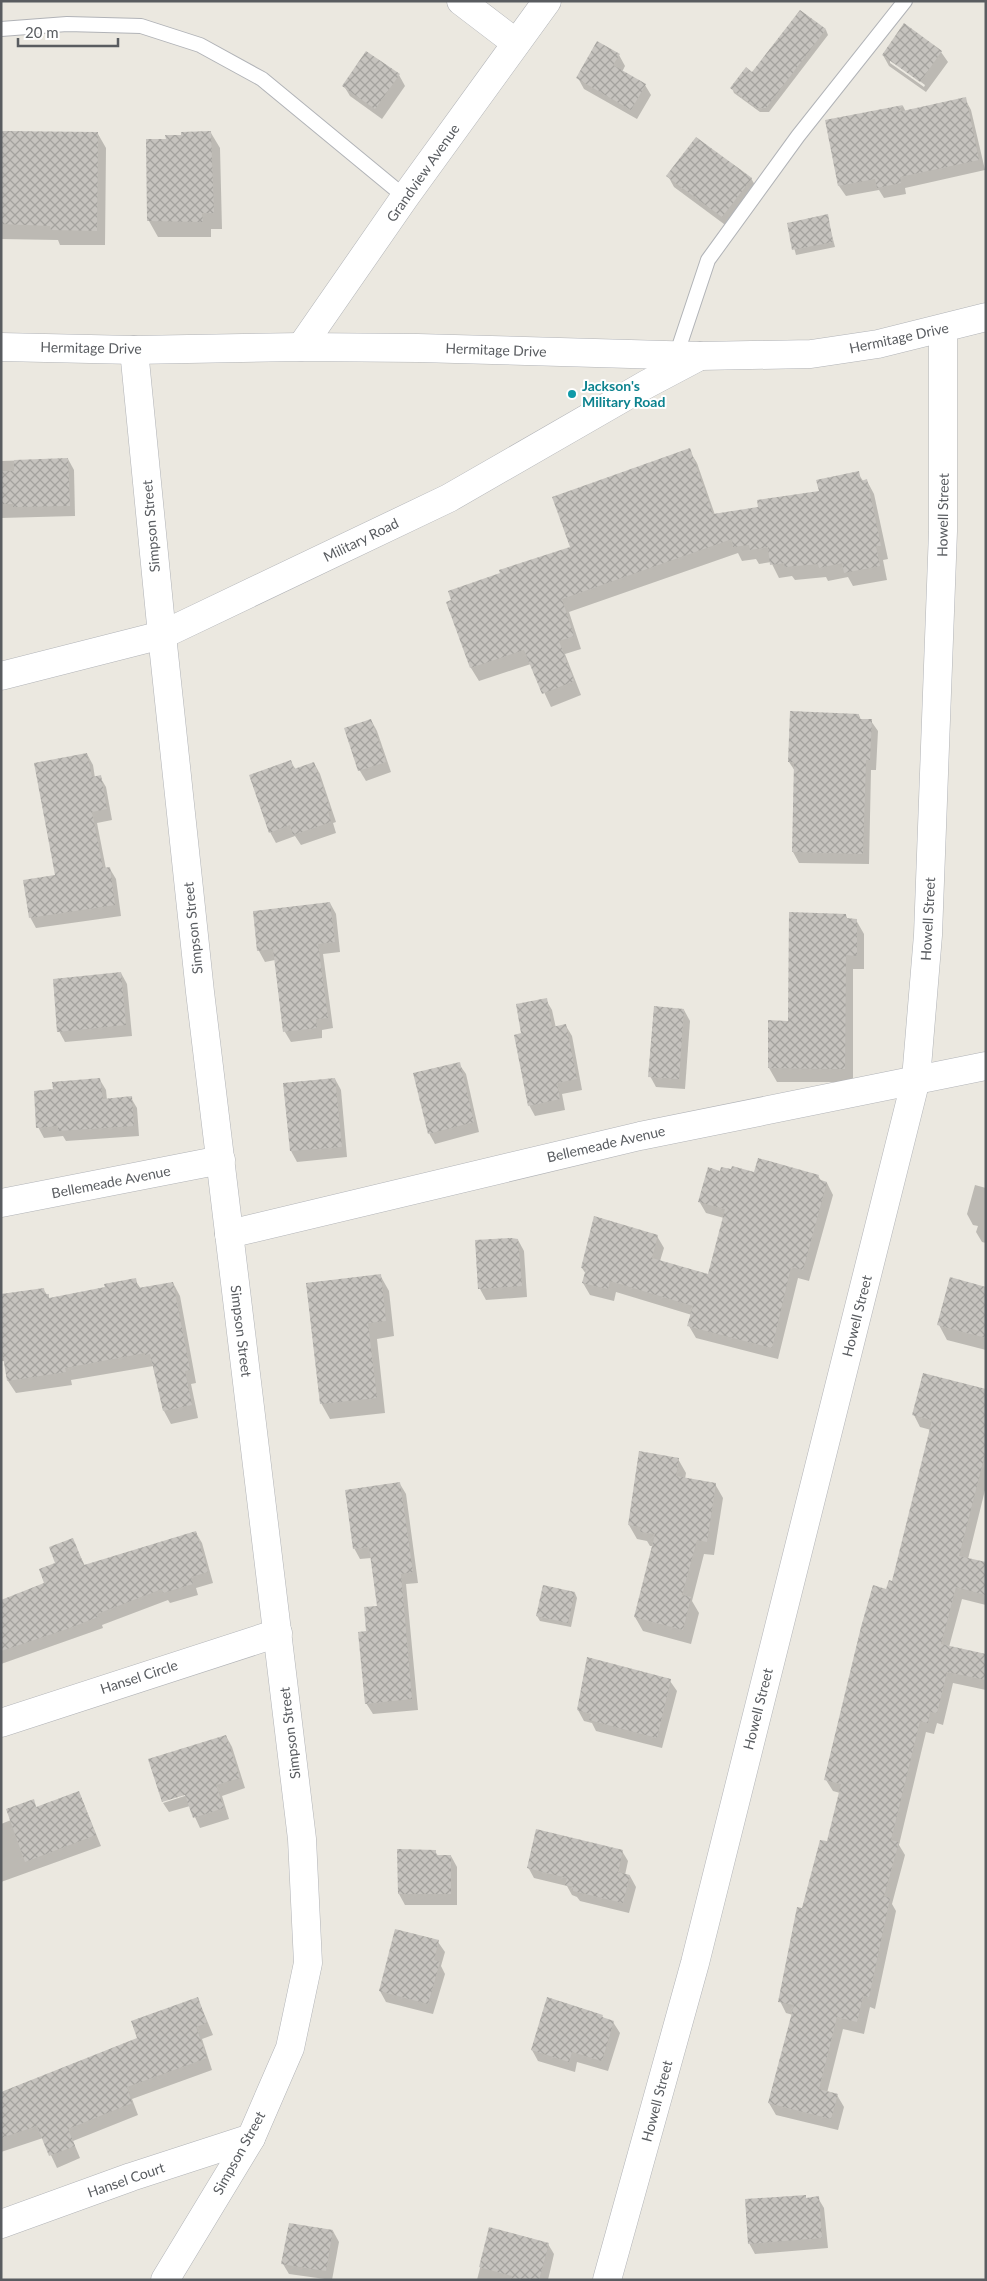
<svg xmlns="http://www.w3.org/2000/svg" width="987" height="2281" font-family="Lato,sans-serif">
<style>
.shadow{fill:#0003;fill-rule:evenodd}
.building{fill:url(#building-cross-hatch)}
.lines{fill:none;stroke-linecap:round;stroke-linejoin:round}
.service-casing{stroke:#b1b3b7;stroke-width:16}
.minor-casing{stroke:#b1b3b7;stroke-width:29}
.tertiary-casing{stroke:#b1b3b7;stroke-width:29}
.service{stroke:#fff;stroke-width:14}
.minor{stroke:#fff;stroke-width:28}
.tertiary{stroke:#fff;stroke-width:28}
.culture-dot{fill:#0f9aa8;stroke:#fff;stroke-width:2}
.labels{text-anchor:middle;stroke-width:4;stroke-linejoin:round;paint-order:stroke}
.street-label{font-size:14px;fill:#595c60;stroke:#fff}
.culture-label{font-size:14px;font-weight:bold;fill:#0d838f;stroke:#fff;text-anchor:start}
</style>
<defs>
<pattern id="building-cross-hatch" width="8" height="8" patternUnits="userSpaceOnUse" patternTransform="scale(1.25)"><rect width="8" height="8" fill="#c6c3be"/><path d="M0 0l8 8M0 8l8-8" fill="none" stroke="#a4a29e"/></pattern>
</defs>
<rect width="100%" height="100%" fill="#ebe8e0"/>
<!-- shadow -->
<g class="shadow">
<path d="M 801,11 L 826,30 L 828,35 L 769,112 L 760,112 L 734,93 L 732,88 L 752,74 Z"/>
<path d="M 941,52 L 948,62 L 926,92 L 889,66 L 883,55 ZM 890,59 L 925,85 L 924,87 L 890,63 Z"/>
<path d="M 619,55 L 625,66 L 622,72 L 645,85 L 651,95 L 637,119 L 584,89 L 578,78 Z"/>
<path d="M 399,75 L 405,86 L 382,119 L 350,96 L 344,86 Z"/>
<path d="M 965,99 L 971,110 L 985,170 L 905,188 L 906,194 L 884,198 L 879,190 L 846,196 L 839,186 L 827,121 L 903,106 L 906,112 Z"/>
<path d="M 1,131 L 98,134 L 106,148 L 105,245 L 60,245 L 58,240 L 1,239 Z"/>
<path d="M 211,133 L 220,148 L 222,229 L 211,229 L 211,237 L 158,237 L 149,221 L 167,141 L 182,136 Z"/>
<path d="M 668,176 L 751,178 L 757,189 L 728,227 L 674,187 Z"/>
<path d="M 827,216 L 835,247 L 796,255 L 788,224 Z"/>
<path d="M 689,450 L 697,463 L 715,515 L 760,508 L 820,492 L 858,473 L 863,481 L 867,481 L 874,494 L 888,559 L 883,560 L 887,580 L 853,586 L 848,577 L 828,581 L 826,577 L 795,580 L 792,576 L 779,578 L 771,562 L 759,564 L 756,559 L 742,561 L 738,553 L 569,612 L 581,649 L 565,654 L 581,695 L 551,707 L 531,664 L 479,681 L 471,668 L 448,603 L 572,548 Z"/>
<path d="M 68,459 L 74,470 L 75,516 L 1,518 L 1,461 Z"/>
<path d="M 859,715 L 861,720 L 871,721 L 878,731 L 876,770 L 871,770 L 869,864 L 799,863 L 793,852 L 795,771 L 789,762 Z"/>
<path d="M 371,720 L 377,731 L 391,772 L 366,781 L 360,771 L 345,729 Z"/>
<path d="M 87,754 L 93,765 L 95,778 L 100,777 L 106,787 L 112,820 L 97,823 L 106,869 L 110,869 L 116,879 L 121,916 L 36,928 L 30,917 L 56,876 Z"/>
<path d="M 291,762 L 296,770 L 314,763 L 320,774 L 336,822 L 333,823 L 336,833 L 301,845 L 295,836 L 276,843 L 270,832 Z"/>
<path d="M 330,903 L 336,914 L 340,952 L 323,954 L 333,1028 L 322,1030 L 322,1038 L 291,1042 L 285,1032 L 275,960 L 265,962 L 259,951 L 254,912 Z"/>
<path d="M 846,915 L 848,920 L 856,920 L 864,934 L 864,969 L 853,969 L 853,1082 L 777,1082 L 769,1068 L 769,1022 L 789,1022 Z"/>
<path d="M 121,973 L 127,984 L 132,1036 L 65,1042 L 59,1031 Z"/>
<path d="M 546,1000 L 552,1010 L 556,1028 L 566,1026 L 572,1036 L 582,1090 L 562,1094 L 565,1110 L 535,1116 L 529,1105 L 523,1034 Z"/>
<path d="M 684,1010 L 690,1021 L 685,1089 L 656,1087 L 650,1076 Z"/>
<path d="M 459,1064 L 466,1074 L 479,1132 L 435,1144 L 429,1133 Z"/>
<path d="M 335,1079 L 341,1090 L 347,1157 L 297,1162 L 291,1151 Z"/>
<path d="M 100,1080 L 106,1090 L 107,1100 L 131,1098 L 137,1108 L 139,1136 L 66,1141 L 63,1136 L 44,1138 L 38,1127 L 54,1091 Z"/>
<path d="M 731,1171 L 818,1176 L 822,1182 L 827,1183 L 833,1195 L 809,1281 L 798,1278 L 778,1359 L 696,1338 L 689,1326 L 692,1315 L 616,1292 L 614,1301 L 590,1295 L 583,1283 L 586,1274 L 582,1268 L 657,1236 L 664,1248 L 660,1261 L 709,1275 L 724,1218 L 706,1213 L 699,1201 L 721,1172 Z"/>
<path d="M 975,1185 L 986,1188 L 986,1243 L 982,1242 L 976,1232 L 978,1226 L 973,1225 L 967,1214 Z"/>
<path d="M 518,1240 L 524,1251 L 527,1297 L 486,1300 L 480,1289 L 477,1241 Z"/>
<path d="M 380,1275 L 389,1291 L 394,1336 L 377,1339 L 385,1413 L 330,1419 L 321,1403 Z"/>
<path d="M 135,1280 L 141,1289 L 173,1283 L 180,1296 L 196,1383 L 191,1384 L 198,1418 L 171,1424 L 164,1411 L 153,1366 L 71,1380 L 72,1385 L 16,1393 L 8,1381 L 5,1361 L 1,1361 L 1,1295 L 43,1289 L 50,1299 L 106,1288 Z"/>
<path d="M 986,1288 L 986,1350 L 947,1340 L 939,1325 Z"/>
<path d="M 986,1390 L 986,1486 L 968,1559 L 986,1563 L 986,1605 L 962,1599 L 949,1647 L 986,1655 L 986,1690 L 953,1683 L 943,1725 L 937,1723 L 934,1734 L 926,1732 L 899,1845 L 905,1855 L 892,1904 L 896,1911 L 875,2009 L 870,2007 L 864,2034 L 843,2029 L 827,2093 L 837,2095 L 844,2107 L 838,2130 L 776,2115 L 769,2103 L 793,2015 L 786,2013 L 780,2001 L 803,1909 L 827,1843 L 840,1793 L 833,1791 L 826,1780 L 887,1590 L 893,1582 L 931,1430 L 920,1427 L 914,1415 Z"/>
<path d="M 678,1459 L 686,1473 L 685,1479 L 715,1484 L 723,1498 L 714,1555 L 704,1554 L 692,1601 L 699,1613 L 691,1644 L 643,1631 L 635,1617 L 653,1546 L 650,1546 L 647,1541 L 637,1539 L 629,1525 Z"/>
<path d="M 400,1484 L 406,1494 L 418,1583 L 406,1584 L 418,1710 L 373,1714 L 366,1703 L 367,1632 L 378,1607 L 371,1558 L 360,1559 L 354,1548 Z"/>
<path d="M 196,1533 L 202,1543 L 213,1583 L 196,1588 L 198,1595 L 170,1603 L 168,1600 L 102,1625 L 103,1628 L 1,1664 L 1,1601 L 46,1583 L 72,1539 L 85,1566 Z"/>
<path d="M 575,1593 L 577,1598 L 571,1627 L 540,1621 L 537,1616 Z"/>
<path d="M 588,1659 L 670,1681 L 677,1691 L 662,1748 L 596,1731 L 592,1723 L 584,1721 L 578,1710 Z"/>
<path d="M 226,1736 L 232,1747 L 245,1788 L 222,1796 L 229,1819 L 200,1828 L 190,1806 L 169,1812 L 163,1803 L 191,1794 L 190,1792 L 163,1800 L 163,1802 L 150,1760 Z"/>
<path d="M 79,1792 L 101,1846 L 1,1882 L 1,1824 L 11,1820 L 33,1801 L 37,1808 Z"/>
<path d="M 398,1851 L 435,1851 L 438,1856 L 451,1856 L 457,1867 L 457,1905 L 405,1905 L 399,1894 Z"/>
<path d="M 622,1851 L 628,1861 L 625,1875 L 630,1876 L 636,1887 L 629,1913 L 580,1901 L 577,1897 L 572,1895 L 567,1886 L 534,1878 L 528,1867 Z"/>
<path d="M 438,1942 L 445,1952 L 441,1966 L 445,1974 L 433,2014 L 386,2002 L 380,1991 Z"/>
<path d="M 198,1999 L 213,2035 L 202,2039 L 212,2070 L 132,2099 L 138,2115 L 73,2141 L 80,2158 L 57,2168 L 43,2138 L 1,2152 L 1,2094 L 139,2039 Z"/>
<path d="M 602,2016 L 604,2019 L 613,2022 L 620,2033 L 608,2071 L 577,2062 L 575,2072 L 538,2061 L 532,2050 Z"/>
<path d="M 805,2196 L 807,2199 L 818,2198 L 824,2208 L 828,2248 L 755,2254 L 749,2243 Z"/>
<path d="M 490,2229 L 548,2244 L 554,2254 L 548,2280 L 477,2280 Z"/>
<path d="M 333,2231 L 339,2242 L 332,2280 L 289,2274 L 283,2264 Z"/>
</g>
<!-- building -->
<g class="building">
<path d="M 800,10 L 826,29 L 766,108 L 756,108 L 730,88 L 746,67 L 752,72 Z"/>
<path d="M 904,23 L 942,51 L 920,82 L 882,55 Z"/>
<path d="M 597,41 L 620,54 L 613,65 L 646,84 L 631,110 L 576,78 Z"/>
<path d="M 366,51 L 400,74 L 375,109 L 342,86 Z"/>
<path d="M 966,97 L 979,160 L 900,177 L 901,183 L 877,188 L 875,179 L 838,186 L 825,120 L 903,105 L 898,112 Z"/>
<path d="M 1,131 L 98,132 L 97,231 L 51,230 L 50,226 L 1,224 Z"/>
<path d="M 211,131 L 214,213 L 202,213 L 203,222 L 147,221 L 146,139 L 166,139 L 165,135 L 181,135 L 181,132 Z"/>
<path d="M 696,137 L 752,178 L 722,217 L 666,176 Z"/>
<path d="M 828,214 L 833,242 L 792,250 L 787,223 Z"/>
<path d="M 690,448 L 713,514 L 758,507 L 757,500 L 819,491 L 816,480 L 859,471 L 861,481 L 867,479 L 881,546 L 876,546 L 880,566 L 844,573 L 842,563 L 819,568 L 818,564 L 785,567 L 784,563 L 770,565 L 768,547 L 750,550 L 749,545 L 733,547 L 732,539 L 562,599 L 574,636 L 559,641 L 574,681 L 542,694 L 524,650 L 470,668 L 446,602 L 451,600 L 448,591 L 500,573 L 499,570 L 570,547 L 552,497 Z"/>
<path d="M 68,458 L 70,506 L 13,507 L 13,504 L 1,504 L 1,471 L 14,471 L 14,460 Z"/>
<path d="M 790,711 L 859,714 L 859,719 L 872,719 L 870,760 L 866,760 L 863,854 L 792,852 L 794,762 L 788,762 Z"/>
<path d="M 371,719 L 386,762 L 358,771 L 344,728 Z"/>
<path d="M 87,753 L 92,777 L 101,775 L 107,809 L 92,812 L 103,868 L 110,867 L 115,905 L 29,918 L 23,880 L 55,875 L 34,763 Z"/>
<path d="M 291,760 L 294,769 L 314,762 L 331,811 L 328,812 L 331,822 L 293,835 L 290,825 L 269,833 L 249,775 Z"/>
<path d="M 330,902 L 335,942 L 318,944 L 328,1018 L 316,1019 L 317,1028 L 283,1032 L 273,949 L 257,951 L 253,911 Z"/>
<path d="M 789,912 L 846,914 L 846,918 L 857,919 L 857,956 L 846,955 L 845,1069 L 768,1068 L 768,1020 L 788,1021 Z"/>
<path d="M 121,972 L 126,1025 L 57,1032 L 53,979 Z"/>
<path d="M 547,998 L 552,1027 L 566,1024 L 577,1079 L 557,1083 L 560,1099 L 528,1106 L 514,1035 L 521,1033 L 516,1004 Z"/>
<path d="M 654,1006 L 684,1009 L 679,1079 L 648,1077 Z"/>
<path d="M 460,1062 L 474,1122 L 428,1134 L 413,1073 Z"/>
<path d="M 100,1078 L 103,1099 L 132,1096 L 134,1126 L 58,1131 L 58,1126 L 36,1128 L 34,1091 L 53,1089 L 52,1082 Z"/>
<path d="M 335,1078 L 342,1147 L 290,1151 L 283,1083 Z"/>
<path d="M 758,1158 L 819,1175 L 818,1179 L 827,1182 L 803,1270 L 791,1267 L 772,1348 L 687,1326 L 693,1306 L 610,1281 L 608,1289 L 582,1283 L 586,1269 L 581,1268 L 594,1216 L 658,1235 L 652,1258 L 708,1274 L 725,1209 L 698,1202 L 708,1167 L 720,1171 L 721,1167 L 731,1169 L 732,1166 L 754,1172 Z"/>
<path d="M 511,1238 L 518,1239 L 522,1286 L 478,1289 L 475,1240 Z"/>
<path d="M 381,1274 L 386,1321 L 368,1323 L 377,1398 L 320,1404 L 306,1283 Z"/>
<path d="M 950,1277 L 986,1287 L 986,1338 L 937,1325 Z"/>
<path d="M 136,1278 L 138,1288 L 173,1282 L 190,1370 L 185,1371 L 192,1405 L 163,1411 L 150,1354 L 145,1355 L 145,1353 L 65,1368 L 66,1372 L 7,1381 L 1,1344 L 1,1294 L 44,1288 L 45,1294 L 49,1294 L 49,1298 L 105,1287 L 104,1284 Z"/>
<path d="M 923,1373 L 986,1389 L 986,1450 L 959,1556 L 986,1562 L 986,1595 L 956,1587 L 941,1644 L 986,1654 L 986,1680 L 947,1672 L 937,1713 L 930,1712 L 928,1723 L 920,1721 L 891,1840 L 899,1842 L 884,1896 L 890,1898 L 869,1997 L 863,1996 L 857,2022 L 837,2017 L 819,2089 L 838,2094 L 831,2119 L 768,2103 L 794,2005 L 778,2002 L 797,1907 L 802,1908 L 820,1840 L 827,1841 L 841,1784 L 824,1780 L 861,1627 L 873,1585 L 886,1589 L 889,1580 L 892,1581 L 932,1420 L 912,1415 Z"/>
<path d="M 639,1451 L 679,1458 L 676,1476 L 716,1483 L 707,1542 L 697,1540 L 682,1595 L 691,1597 L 683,1630 L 634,1617 L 655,1534 L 640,1532 L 641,1527 L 628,1525 Z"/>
<path d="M 400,1482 L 413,1572 L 401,1574 L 412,1699 L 365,1704 L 358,1632 L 366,1631 L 364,1607 L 377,1606 L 369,1547 L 353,1549 L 345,1490 Z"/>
<path d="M 196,1531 L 208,1572 L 191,1577 L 193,1584 L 163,1593 L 162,1589 L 97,1614 L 98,1617 L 67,1629 L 1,1651 L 1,1600 L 44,1583 L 39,1569 L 55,1563 L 49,1547 L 73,1538 L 84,1565 Z"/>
<path d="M 543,1585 L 575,1592 L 568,1623 L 536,1616 Z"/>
<path d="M 587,1657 L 671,1679 L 657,1738 L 589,1720 L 591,1714 L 577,1710 Z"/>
<path d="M 226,1735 L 240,1778 L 216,1785 L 224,1808 L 193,1818 L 185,1795 L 162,1802 L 148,1759 Z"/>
<path d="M 79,1791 L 96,1835 L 25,1862 L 6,1809 L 34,1799 L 36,1807 Z"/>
<path d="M 536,1829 L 623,1850 L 618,1872 L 630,1875 L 623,1903 L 573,1891 L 573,1887 L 565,1885 L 567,1878 L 527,1868 Z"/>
<path d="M 397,1849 L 436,1850 L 436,1855 L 451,1855 L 451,1894 L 398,1894 Z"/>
<path d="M 395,1929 L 439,1940 L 434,1960 L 440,1962 L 428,2004 L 379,1991 Z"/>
<path d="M 198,1997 L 207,2023 L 196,2027 L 207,2058 L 127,2087 L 132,2103 L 68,2129 L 75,2146 L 49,2156 L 37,2126 L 1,2138 L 1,2092 L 137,2038 L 131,2021 Z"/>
<path d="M 547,1997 L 603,2015 L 602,2017 L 614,2021 L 602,2061 L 572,2052 L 569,2062 L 531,2050 Z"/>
<path d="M 806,2195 L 806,2198 L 819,2196 L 822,2238 L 748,2244 L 745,2199 Z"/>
<path d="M 289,2223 L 333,2230 L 326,2271 L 281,2264 Z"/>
<path d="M 489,2227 L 549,2243 L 539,2280 L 511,2280 L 512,2276 L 479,2267 Z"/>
</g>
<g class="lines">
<!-- service casing -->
<g class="service-casing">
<g id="service">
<path d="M 1,29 L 67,24 L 141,26 L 200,45 L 262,79 L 405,197"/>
<path d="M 676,356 L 708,260 L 798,136 L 905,1"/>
</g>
</g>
<!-- minor casing -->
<g class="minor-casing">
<g id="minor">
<path d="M 461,1 L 516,43"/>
<path d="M 301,347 L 405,197 L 547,1"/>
<path d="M 134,350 L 162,635 L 200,992 L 302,1839 L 308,1963 L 290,2048 L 251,2138 L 165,2280"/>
<path d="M 1,676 L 162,635 L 449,498 L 647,384 L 700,356"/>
<path d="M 1,1203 L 221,1160"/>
<path d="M 229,1234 L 640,1136 L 986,1066"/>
<path d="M 1,1723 L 278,1633"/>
<path d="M 1,2224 L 131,2177 L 251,2138"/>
<path d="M 607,2280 L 695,1963 L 916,1079 L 928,935 L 943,531 L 943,329"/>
</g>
</g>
<!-- tertiary casing -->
<g class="tertiary-casing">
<path id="tertiary" d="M 1,347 L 134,350 L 301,347 L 418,348 L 700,356 L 811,354 L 878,344 L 986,317"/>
</g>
<!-- service -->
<use href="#service" class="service"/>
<!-- minor -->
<use href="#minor" class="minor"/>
<!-- tertiary -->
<use href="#tertiary" class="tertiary"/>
</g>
<!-- markers -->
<circle class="culture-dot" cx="572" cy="394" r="5"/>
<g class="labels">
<!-- street labels -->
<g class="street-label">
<text transform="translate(423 173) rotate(-55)" y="5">Grandview Avenue</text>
<text transform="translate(899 338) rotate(-12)" y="5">Hermitage Drive</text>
<text transform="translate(91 348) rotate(1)" y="5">Hermitage Drive</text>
<text transform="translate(496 350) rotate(2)" y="5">Hermitage Drive</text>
<text transform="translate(943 515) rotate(-89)" y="5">Howell Street</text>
<text transform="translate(151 526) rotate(-95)" y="5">Simpson Street</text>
<text transform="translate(361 540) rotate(-26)" y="5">Military Road</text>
<text transform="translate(928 919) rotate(-87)" y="5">Howell Street</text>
<text transform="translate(193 928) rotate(-96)" y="5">Simpson Street</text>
<text transform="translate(606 1144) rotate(-13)" y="5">Bellemeade Avenue</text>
<text transform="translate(111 1182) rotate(-11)" y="5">Bellemeade Avenue</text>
<text transform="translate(857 1316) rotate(-76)" y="5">Howell Street</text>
<text transform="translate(241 1331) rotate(83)" y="5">Simpson Street</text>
<text transform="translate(139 1677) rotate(-18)" y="5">Hansel Circle</text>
<text transform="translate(758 1709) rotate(-76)" y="5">Howell Street</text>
<text transform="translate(290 1733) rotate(-97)" y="5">Simpson Street</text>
<text transform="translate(657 2101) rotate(-75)" y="5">Howell Street</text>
<text transform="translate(239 2153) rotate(-61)" y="5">Simpson Street</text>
<text transform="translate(126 2180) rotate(-19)" y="5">Hansel Court</text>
</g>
<!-- culture labels -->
<g class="culture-label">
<text x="582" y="391">Jackson's<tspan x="582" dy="16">Military Road</tspan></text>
</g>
</g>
<!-- border -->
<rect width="987" height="2281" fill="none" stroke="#595c60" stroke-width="5"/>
<!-- scale -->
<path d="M18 38v8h100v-8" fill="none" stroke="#595c60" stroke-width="2.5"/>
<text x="25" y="38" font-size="15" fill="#595c60" stroke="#ffffff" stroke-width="4" paint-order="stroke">20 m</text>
</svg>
